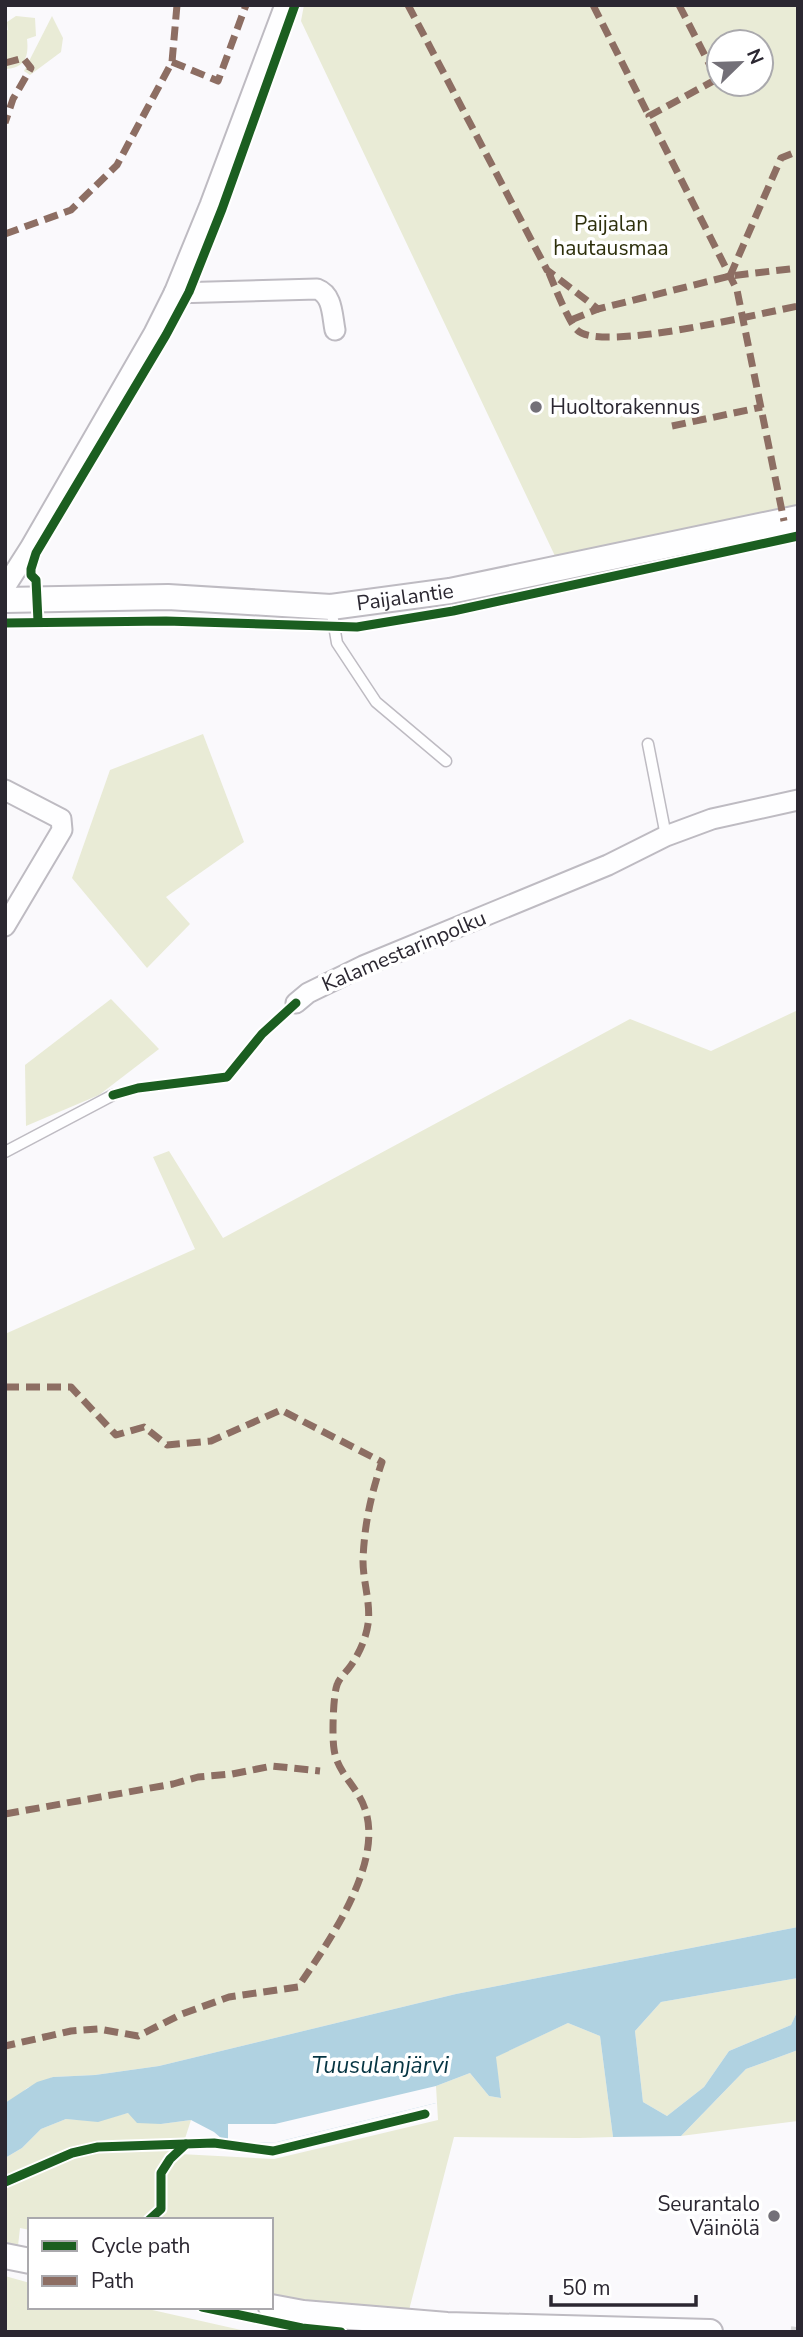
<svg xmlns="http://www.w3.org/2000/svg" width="803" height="2337" font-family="'Nunito Sans',sans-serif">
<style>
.green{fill:#e9ebd6;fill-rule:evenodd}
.water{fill:#b0d2e1}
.pier{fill:#faf9fc}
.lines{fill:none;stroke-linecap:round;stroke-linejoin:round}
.service-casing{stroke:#bebbc2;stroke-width:13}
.minor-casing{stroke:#bebbc2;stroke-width:23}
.tertiary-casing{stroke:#bebbc2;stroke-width:28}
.path{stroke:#d8d8d9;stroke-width:3.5;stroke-dasharray:5 5;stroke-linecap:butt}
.service{stroke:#fefeff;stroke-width:10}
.minor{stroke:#fefeff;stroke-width:19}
.tertiary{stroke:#fefeff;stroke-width:24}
.quiet{stroke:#8d6e63;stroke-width:7;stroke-dasharray:14 7;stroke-linecap:butt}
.cycleway-casing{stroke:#fff;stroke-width:13}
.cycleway{stroke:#1b5e20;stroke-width:9}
.poi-dot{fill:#737078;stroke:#fff;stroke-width:2.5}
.labels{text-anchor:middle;stroke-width:7;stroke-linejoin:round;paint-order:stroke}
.park-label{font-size:21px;fill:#2d2f0b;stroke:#fff}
.poi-label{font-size:21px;fill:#2b2731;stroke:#fff;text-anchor:start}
.street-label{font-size:21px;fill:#2b2731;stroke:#fff}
.water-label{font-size:23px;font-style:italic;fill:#063543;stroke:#fff}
</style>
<rect width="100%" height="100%" fill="#faf9fc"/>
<!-- green -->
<g class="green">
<path d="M 304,5 L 798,5 L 798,506 L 555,556 L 301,21 ZM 719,42 L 761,42 L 761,84 L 719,84 Z"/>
<path d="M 16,16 L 35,18 L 36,36 L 27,39 C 29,57 25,68 5,69 L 5,31 L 8,30 L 7,22 Z"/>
<path d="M 52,16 L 63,38 L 61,52 L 30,75 L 24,71 Z"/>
<path d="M 203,734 L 244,842 L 166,897 L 190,924 L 147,968 L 72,878 L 110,770 Z"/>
<path d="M 111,999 L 159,1049 L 99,1095 L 26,1126 L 25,1065 Z"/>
<path d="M 798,1010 L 798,1927 L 456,1994 L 159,2066 L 95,2075 L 53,2077 L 27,2088 L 16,2098 L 5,2103 L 5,1334 L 195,1249 L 153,1157 L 169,1151 L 223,1238 L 630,1019 L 711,1051 Z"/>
<path d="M 798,1978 L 798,2010 L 791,2025 L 729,2051 L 704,2087 L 667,2116 L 643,2102 L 635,2031 L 661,2002 Z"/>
<path d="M 568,2023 L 600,2036 L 613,2137 L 579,2138 L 454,2137 L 408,2314 L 307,2304 L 271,2296 L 271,2220 L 30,2220 L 30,2230 L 20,2228 L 18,2246 L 5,2242 L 5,2158 L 22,2148 L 41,2129 L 66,2119 L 98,2121 L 128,2113 L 161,2124 L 191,2120 L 180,2154 L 274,2159 L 438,2120 L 436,2086 L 470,2073 L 489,2096 L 501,2098 L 495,2057 Z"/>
<path d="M 798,2050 L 798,2121 L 681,2136 L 746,2069 Z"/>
<path d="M 5,2276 L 30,2283 L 30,2307 L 139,2307 L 250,2332 L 5,2332 Z"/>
</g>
<!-- water -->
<path class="water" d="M 798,1927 L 798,1978 L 661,2002 L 635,2031 L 643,2102 L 667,2116 L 704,2087 L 729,2051 L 791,2025 L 798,2010 L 798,2050 L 746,2069 L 681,2136 L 613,2137 L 600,2036 L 568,2023 L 496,2057 L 501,2098 L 489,2096 L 470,2073 L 436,2086 L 436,2103 L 277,2142 L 228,2144 L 214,2132 L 191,2120 L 161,2124 L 137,2123 L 128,2113 L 98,2122 L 66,2119 L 41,2129 L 22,2148 L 5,2158 L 5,2103 L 37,2082 L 53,2077 L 95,2075 L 159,2066 L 456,1994 Z"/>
<!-- pier -->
<path class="pier" d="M 436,2086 L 436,2103 L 277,2142 L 228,2144 L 228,2124 L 275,2124 Z"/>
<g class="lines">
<!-- service casing -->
<g class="service-casing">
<g id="service">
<path d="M 331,608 L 337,643 L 376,702 L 446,761"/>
<path d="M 648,744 L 666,836"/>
<path d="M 5,1152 L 113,1095"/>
</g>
</g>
<!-- minor casing -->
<g class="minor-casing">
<g id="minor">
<path d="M 174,293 L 317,289 C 333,295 332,315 335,330"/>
<path d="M 5,587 L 30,548 L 154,333 L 174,293 L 210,205 L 285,5"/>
<path d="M 5,790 L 61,819 L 62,830 L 5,926"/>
<path d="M 296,1003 L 308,993 L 363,966 L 608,865 L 666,836 L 712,819 L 798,800"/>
</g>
</g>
<!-- tertiary casing -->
<g class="tertiary-casing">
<g id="tertiary">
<path id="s1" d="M 5,600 L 168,597 L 331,607 L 450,591 L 798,518"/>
<path d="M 5,2256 L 30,2261"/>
<path d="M 271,2307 L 303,2313 L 447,2325 L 710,2332"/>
</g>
</g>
<!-- path -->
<path class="path" d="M 791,2328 L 798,2329"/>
<!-- service -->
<use href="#service" class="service"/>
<!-- minor -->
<use href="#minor" class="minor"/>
<!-- tertiary -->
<use href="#tertiary" class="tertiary"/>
<!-- quiet -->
<g class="quiet">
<path d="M 408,5 L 547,270 L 598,309 L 730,276 L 798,268"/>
<path d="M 593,5 L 649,116"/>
<path d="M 679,5 L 717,79 L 649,116 L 737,290 L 784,521"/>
<path d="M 172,62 L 218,81 L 246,5"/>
<path d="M 5,63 L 23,58 L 31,68 L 13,99 L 5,123"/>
<path d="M 5,234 L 71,210 L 117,165 L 172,62 L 177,5"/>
<path d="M 549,273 C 554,285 569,323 577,330 C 600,353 762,313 798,306"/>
<path d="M 730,276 L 781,158 L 798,151"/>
<path d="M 571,320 L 598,309"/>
<path d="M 672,426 L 762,407"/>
<path d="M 5,1387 L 71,1387 L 116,1435 L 144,1427 L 167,1445 L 211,1441 L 281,1410 L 382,1462 C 371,1494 364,1526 363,1561 C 363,1582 371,1603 368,1624 C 366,1639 358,1656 349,1668 C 345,1673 339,1679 337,1685 C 333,1696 332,1737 334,1749 C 337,1773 358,1787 365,1809 C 384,1864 328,1943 298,1987 L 229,1997 L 182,2014 L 138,2036 L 99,2029 L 71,2031 L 5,2046"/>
<path d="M 5,1814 L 173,1784 L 198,1777 L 232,1774 L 272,1766 L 320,1771"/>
</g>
<!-- cycleway casing -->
<g class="cycleway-casing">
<g id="cycleway">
<path d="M 38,621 L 36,580 L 31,575 L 31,569 L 36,553 L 166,335 L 189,292 L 222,209 L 295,5"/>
<path d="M 5,623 L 166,621 L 357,627 L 453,611 L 798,536"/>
<path d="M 113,1095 L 138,1088 L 227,1077 L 262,1034 L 296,1003"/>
<path d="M 5,2182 L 72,2153 L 98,2147 L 214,2143 L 273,2151 L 425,2114"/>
<path d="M 149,2220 L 161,2209 L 161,2173 L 170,2159 L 186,2144"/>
<path d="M 202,2307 L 302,2328 L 341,2332"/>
</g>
</g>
<!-- cycleway -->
<use href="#cycleway" class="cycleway"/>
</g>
<!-- markers -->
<g class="poi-dot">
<circle cx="536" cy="407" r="7"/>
<circle cx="774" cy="2216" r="7"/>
</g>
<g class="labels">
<!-- park labels -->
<g class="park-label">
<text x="611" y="231">Paijalan<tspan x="611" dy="24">hautausmaa</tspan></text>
</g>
<!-- poi labels -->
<g class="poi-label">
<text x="550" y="414">Huoltorakennus</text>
<text x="760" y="2211" text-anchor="end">Seurantalo<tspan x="760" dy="24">Väinölä</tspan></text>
</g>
<!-- street labels -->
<g class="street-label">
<text dy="7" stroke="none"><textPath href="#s1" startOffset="401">Paijalantie</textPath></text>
<text transform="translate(404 951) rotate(-23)" y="7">Kalamestarinpolku</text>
</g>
<!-- water labels -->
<g class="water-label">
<text x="380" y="2073">Tuusulanjärvi</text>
</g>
</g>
<!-- border -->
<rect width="803" height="2337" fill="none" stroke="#2b2731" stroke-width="14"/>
<!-- legend -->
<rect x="28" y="2218" width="245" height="91" fill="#ffffff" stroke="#aaa9ad" stroke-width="2"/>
<rect x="42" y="2241" width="35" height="10" fill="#1b5e20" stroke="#aaa9ad" stroke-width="2"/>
<text x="91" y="2253" font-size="21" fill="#2b2731">Cycle path</text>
<rect x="42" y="2276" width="35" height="10" fill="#8d6e63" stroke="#aaa9ad" stroke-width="2"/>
<text x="91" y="2288" font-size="21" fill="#2b2731">Path</text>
<!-- north arrow -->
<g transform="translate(740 63) rotate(67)"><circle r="33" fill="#ffffff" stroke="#aaa9ad" stroke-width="2"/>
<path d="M0-5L12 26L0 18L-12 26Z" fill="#737078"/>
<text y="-10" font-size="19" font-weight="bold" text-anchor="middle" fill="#2b2731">N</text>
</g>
<!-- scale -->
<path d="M551 2295v10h145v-10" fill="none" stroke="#2b2731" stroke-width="3.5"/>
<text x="562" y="2295" font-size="21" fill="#2b2731" stroke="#ffffff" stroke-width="5" paint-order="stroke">50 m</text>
</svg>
